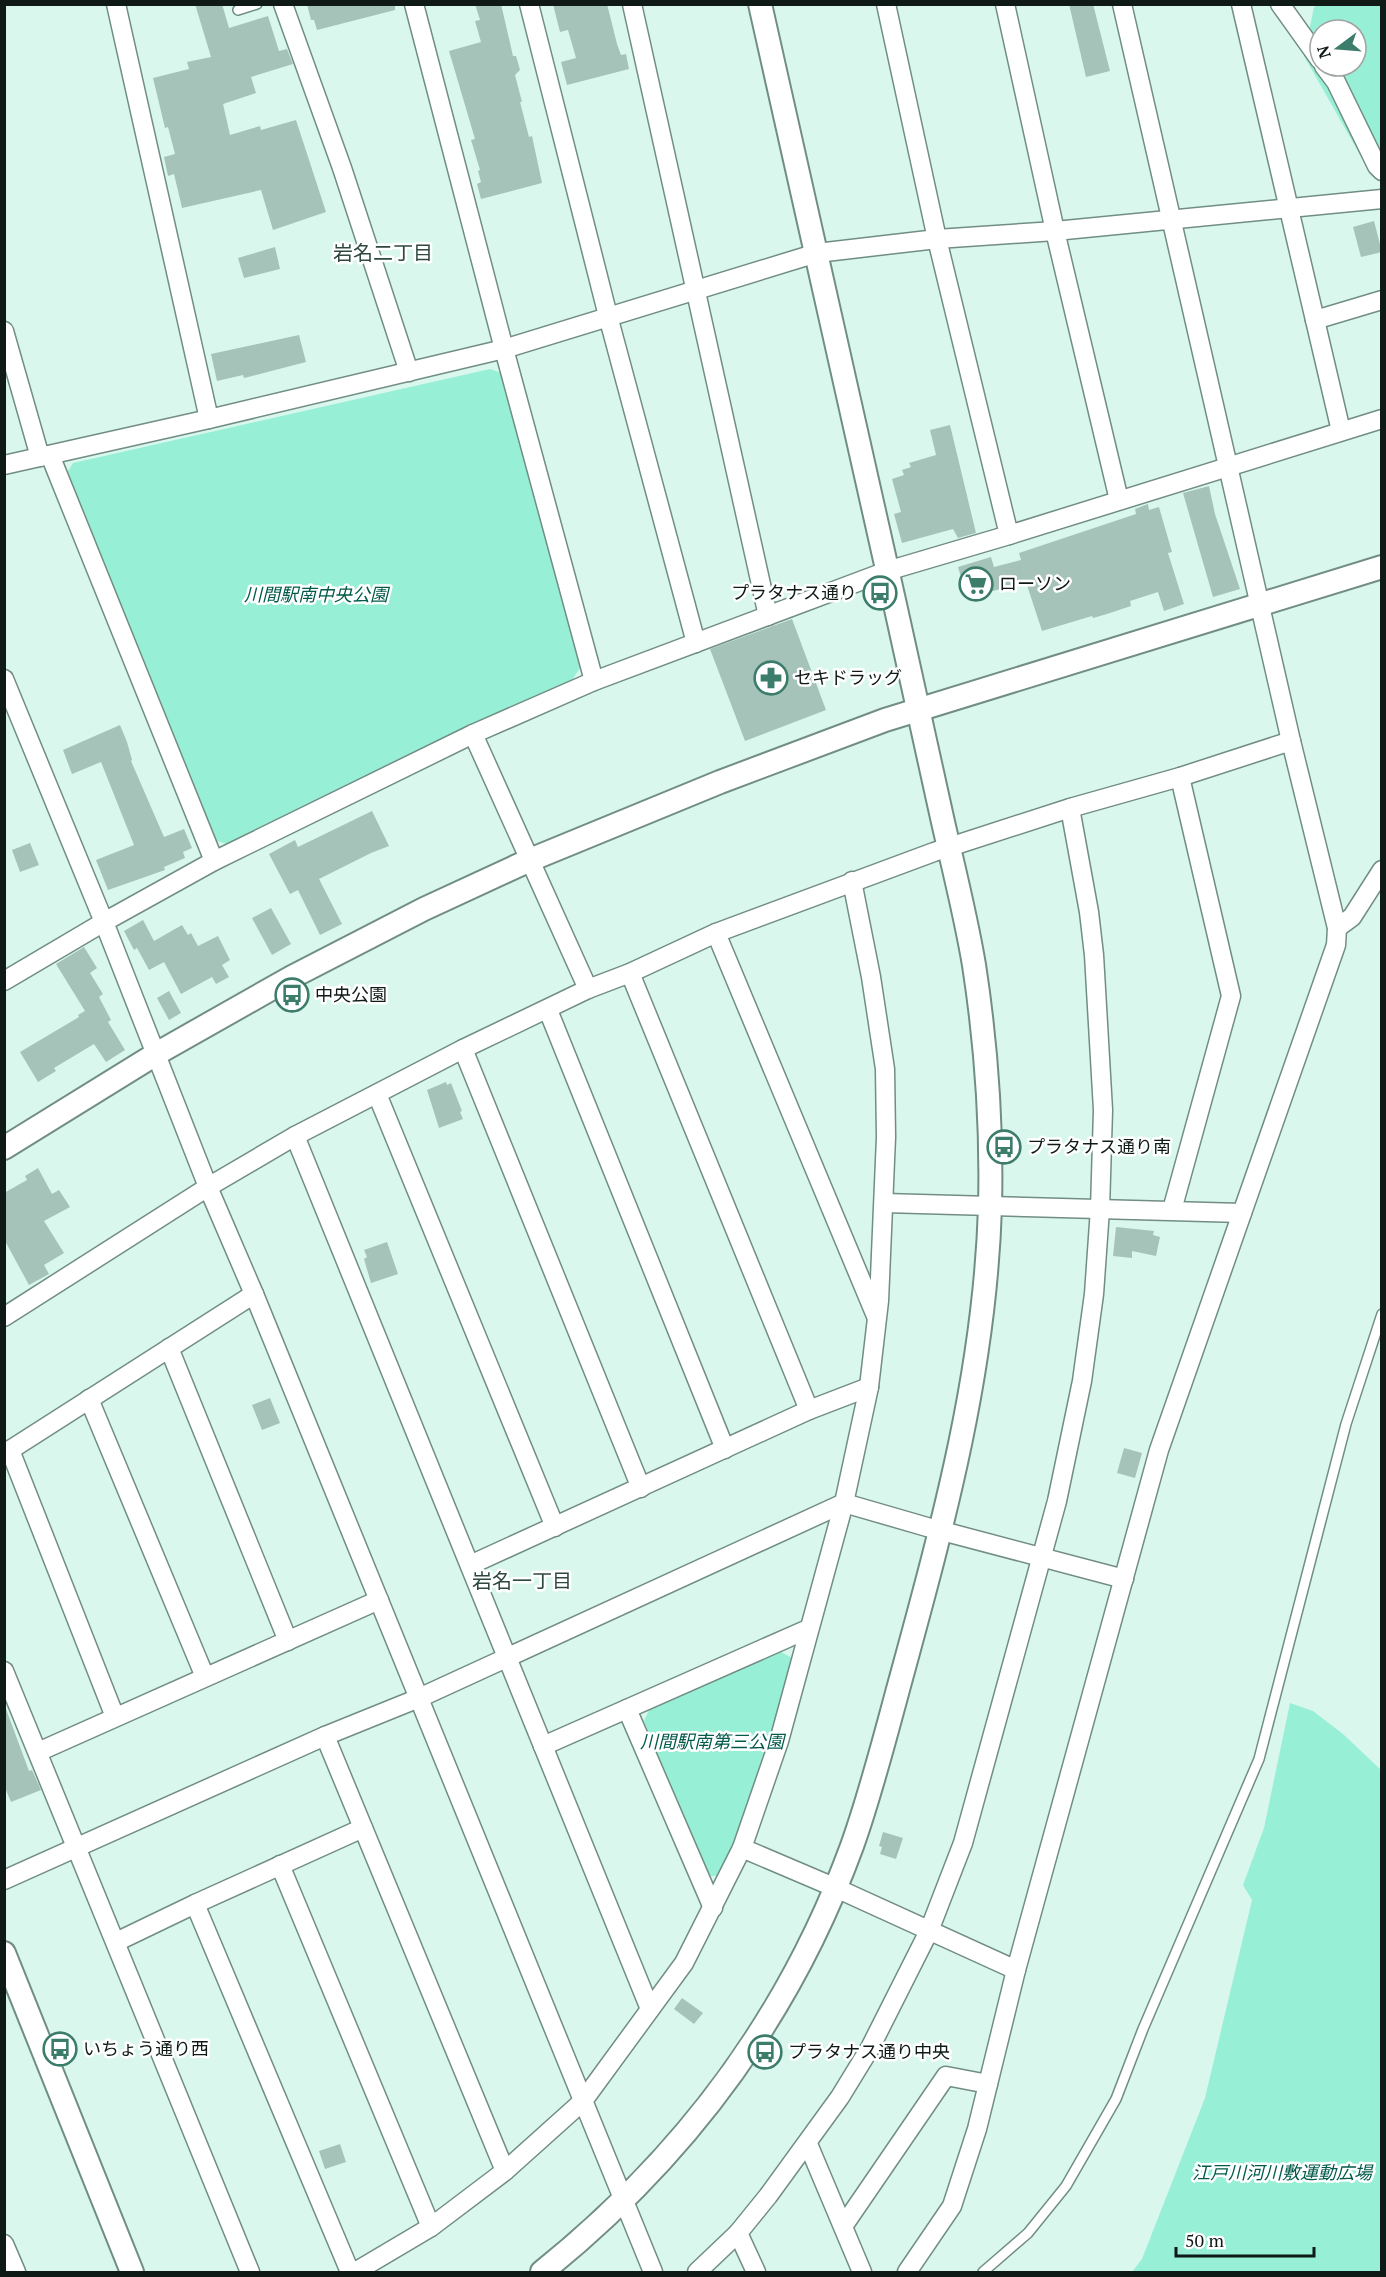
<svg xmlns="http://www.w3.org/2000/svg" width="1386" height="2277" font-family="'PT Serif','Noto Sans JP',serif">
<style>
.green{fill:#97efd6;fill-rule:evenodd}
.building{fill:#a6c3ba}
.lines{fill:none;stroke-linecap:round;stroke-linejoin:round}
.service-casing{stroke:#718d84;stroke-width:12}
.minor-casing{stroke:#718d84;stroke-width:21}
.tertiary-casing{stroke:#718d84;stroke-width:26}
.service{stroke:#fff;stroke-width:9}
.minor{stroke:#fff;stroke-width:18}
.tertiary{stroke:#fff;stroke-width:22}
.labels{text-anchor:middle;stroke-width:5;stroke-linejoin:round;paint-order:stroke}
.poi-label{font-size:18px;fill:#0f1a17;stroke:#fff;text-anchor:start}
.park-label{font-size:18px;font-style:italic;fill:#025a4a;stroke:#fff}
.neighbourhood-label{font-size:20px;fill:#2f4840;stroke:#fff}
</style>
<rect width="100%" height="100%" fill="#daf7ee"/>
<!-- green -->
<g class="green">
<path d="M 1318,5 L 1381,5 L 1381,162 L 1363,160 L 1304,56 L 1314,7 ZM 1320,30 L 1356,30 L 1356,66 L 1320,66 Z"/>
<path d="M 490,369 L 502,373 L 582,665 L 572,680 L 383,767 L 227,844 L 214,840 L 67,473 L 73,463 Z"/>
<path d="M 781,1652 L 792,1658 L 765,1755 L 721,1876 L 705,1876 L 644,1721 L 649,1710 Z"/>
<path d="M 1290,1703 L 1313,1711 L 1343,1734 L 1381,1770 L 1381,2272 L 1132,2272 L 1142,2259 L 1205,2098 L 1252,1900 L 1243,1885 L 1264,1828 Z"/>
</g>
<!-- building -->
<g class="building">
<path d="M 195,4 L 222,4 L 229,28 L 268,16 L 279,51 L 287,49 L 293,64 L 251,77 L 256,93 L 223,104 L 230,135 L 260,126 L 261,130 L 296,120 L 326,212 L 273,230 L 261,190 L 182,208 L 174,174 L 168,176 L 164,157 L 175,154 L 168,127 L 165,128 L 153,78 L 189,69 L 187,62 L 211,57 Z"/>
<path d="M 307,4 L 395,4 L 395,10 L 317,30 L 314,20 L 311,20 Z"/>
<path d="M 475,4 L 501,4 L 513,56 L 516,56 L 520,70 L 515,75 L 522,102 L 520,102 L 529,137 L 532,136 L 542,183 L 481,199 L 477,184 L 481,182 L 478,171 L 480,170 L 471,140 L 475,139 L 449,51 L 481,42 L 475,21 L 480,20 Z"/>
<path d="M 553,4 L 607,4 L 617,44 L 621,55 L 626,54 L 629,69 L 567,85 L 561,62 L 576,58 L 568,30 L 560,32 Z"/>
<path d="M 1069,4 L 1093,4 L 1110,71 L 1086,77 Z"/>
<path d="M 1374,221 L 1382,252 L 1361,257 L 1353,227 Z"/>
<path d="M 275,247 L 280,269 L 244,278 L 238,258 Z"/>
<path d="M 299,335 L 306,362 L 244,378 L 243,375 L 217,381 L 211,354 Z"/>
<path d="M 950,425 L 976,533 L 958,538 L 953,529 L 902,543 L 894,514 L 901,512 L 892,479 L 904,475 L 902,470 L 911,467 L 909,463 L 936,455 L 930,430 Z"/>
<path d="M 1209,486 L 1215,514 L 1240,589 L 1213,597 L 1183,493 Z"/>
<path d="M 1148,504 L 1149,510 L 1159,507 L 1172,552 L 1168,553 L 1184,604 L 1164,611 L 1158,592 L 1130,601 L 1131,606 L 1107,614 L 1093,618 L 1092,616 L 1042,631 L 1026,582 L 967,598 L 958,567 L 991,557 L 994,567 L 1021,560 L 1019,553 L 1136,514 L 1135,509 Z"/>
<path d="M 792,619 L 826,710 L 745,741 L 710,649 Z"/>
<path d="M 120,725 L 127,742 L 132,760 L 131,761 L 164,837 L 184,829 L 192,848 L 183,852 L 185,858 L 164,867 L 165,870 L 108,890 L 96,860 L 134,845 L 101,762 L 72,774 L 63,750 Z"/>
<path d="M 372,811 L 389,846 L 371,853 L 319,879 L 342,924 L 320,935 L 298,890 L 290,894 L 269,854 L 295,840 L 298,847 Z"/>
<path d="M 30,843 L 39,865 L 20,872 L 12,850 Z"/>
<path d="M 271,908 L 291,944 L 272,955 L 252,918 Z"/>
<path d="M 143,920 L 154,941 L 182,925 L 188,935 L 191,933 L 198,946 L 218,936 L 230,960 L 222,965 L 229,977 L 216,984 L 212,977 L 181,994 L 164,962 L 149,970 L 137,948 L 134,950 L 124,931 Z"/>
<path d="M 84,947 L 97,968 L 90,973 L 103,994 L 99,997 L 111,1020 L 108,1022 L 125,1050 L 106,1062 L 94,1044 L 54,1068 L 56,1071 L 38,1082 L 20,1052 L 79,1017 L 78,1015 L 85,1011 L 56,964 Z"/>
<path d="M 169,991 L 181,1013 L 169,1020 L 157,998 Z"/>
<path d="M 446,1082 L 447,1085 L 451,1083 L 462,1111 L 460,1112 L 463,1119 L 439,1128 L 427,1090 Z"/>
<path d="M 38,1168 L 52,1194 L 59,1190 L 70,1207 L 44,1221 L 64,1253 L 44,1265 L 49,1274 L 29,1285 L 4,1239 L 4,1193 L 27,1180 L 25,1176 Z"/>
<path d="M 1116,1227 L 1154,1231 L 1153,1235 L 1160,1237 L 1156,1256 L 1132,1251 L 1132,1258 L 1113,1256 Z"/>
<path d="M 387,1242 L 398,1274 L 371,1283 L 364,1259 L 367,1257 L 364,1250 Z"/>
<path d="M 270,1398 L 280,1423 L 262,1430 L 252,1405 Z"/>
<path d="M 1124,1448 L 1142,1453 L 1135,1478 L 1117,1473 Z"/>
<path d="M 6,1709 L 29,1771 L 32,1770 L 41,1790 L 11,1802 L 4,1785 Z"/>
<path d="M 883,1832 L 903,1838 L 896,1859 L 880,1854 L 882,1847 L 879,1846 Z"/>
<path d="M 682,1998 L 703,2013 L 694,2024 L 674,2009 Z"/>
<path d="M 340,2144 L 346,2162 L 325,2169 L 319,2151 Z"/>
</g>
<g class="lines">
<!-- service casing -->
<g class="service-casing">
<g id="service">
<path d="M 238,10 L 257,4"/>
<path d="M 983,2272 L 1028,2233 L 1066,2186 L 1116,2099 L 1143,2029 L 1259,1759 L 1346,1424 L 1382,1314"/>
</g>
</g>
<!-- minor casing -->
<g class="minor-casing">
<g id="minor">
<path d="M 116,4 L 209,419"/>
<path d="M 283,4 L 342,168 L 409,372"/>
<path d="M 414,4 L 504,349 L 594,681"/>
<path d="M 529,4 L 608,316 L 696,643"/>
<path d="M 632,4 L 768,616"/>
<path d="M 886,4 L 937,239 L 1009,535"/>
<path d="M 1005,4 L 1055,231 L 1119,500"/>
<path d="M 1241,4 L 1341,431"/>
<path d="M 1280,4 L 1320,60"/>
<path d="M 1324,66 L 1336,82 L 1377,166 L 1382,171"/>
<path d="M 1315,320 L 1382,300"/>
<path d="M 4,331 L 40,457"/>
<path d="M 50,455 L 214,861"/>
<path d="M 4,465 L 209,419 L 504,349 L 817,253 L 937,239 L 1055,231 L 1382,199"/>
<path d="M 4,679 L 104,922 L 208,1187 L 254,1294 L 653,2272"/>
<path d="M 473,734 L 588,989"/>
<path d="M 1337,928 L 1352,917 L 1382,870"/>
<path d="M 716,933 L 876,1316"/>
<path d="M 630,973 L 809,1410"/>
<path d="M 4,981 L 104,922 L 214,861 L 473,734 L 594,681 L 887,571 L 1009,535 L 1382,419"/>
<path d="M 548,1010 L 725,1449"/>
<path d="M 463,1049 L 641,1488"/>
<path d="M 377,1094 L 555,1527"/>
<path d="M 295,1136 L 650,2009"/>
<path d="M 884,1203 L 1242,1213"/>
<path d="M 1172,1210 L 1231,996 L 1180,777"/>
<path d="M 4,1317 L 208,1187 L 295,1136 L 463,1049 L 588,989 L 630,973 L 716,933 L 934,852 L 1070,808 L 1180,777 L 1291,741"/>
<path d="M 169,1348 L 288,1641"/>
<path d="M 89,1399 L 205,1677"/>
<path d="M 10,1450 L 115,1717"/>
<path d="M 4,1454 L 254,1294"/>
<path d="M 470,1565 L 809,1410 L 869,1387"/>
<path d="M 4,1671 L 250,2272"/>
<path d="M 627,1709 L 713,1908"/>
<path d="M 325,1736 L 505,2171"/>
<path d="M 543,1746 L 808,1629"/>
<path d="M 38,1752 L 379,1600"/>
<path d="M 742,1848 L 836,1888 L 1016,1970"/>
<path d="M 280,1865 L 431,2227"/>
<path d="M 4,1880 L 325,1736 L 419,1698 L 844,1503 L 927,1527 L 1124,1579"/>
<path d="M 195,1904 L 350,2272"/>
<path d="M 116,1942 L 195,1904 L 363,1828"/>
<path d="M 808,2144 L 862,2272"/>
<path d="M 844,2225 L 946,2076 L 988,2084"/>
<path d="M 738,2233 L 756,2272"/>
<path d="M 4,2244 L 16,2272"/>
<path d="M 355,2272 L 431,2227 L 505,2171 L 583,2101 L 684,1963 L 742,1848 L 779,1741 L 844,1503 L 869,1387 L 879,1301 L 886,1137 L 885,1069 L 871,977 L 852,881"/>
<path d="M 697,2272 L 738,2233 L 768,2196 L 840,2097 L 870,2048 L 929,1931 L 963,1843 L 1057,1501 L 1082,1381 L 1094,1294 L 1100,1209 L 1103,1110 L 1094,955 L 1089,912 L 1070,808"/>
<path d="M 907,2272 L 952,2206 L 977,2129 L 1016,1970 L 1159,1450 L 1336,945 L 1337,928 L 1291,741 L 1122,4"/>
</g>
</g>
<!-- tertiary casing -->
<g class="tertiary-casing">
<g id="tertiary">
<path d="M 4,1148 L 156,1054 L 292,977 L 424,909 L 530,860 L 720,782 L 885,720 L 1382,567"/>
<path d="M 4,1953 L 132,2272"/>
<path d="M 542,2272 C 685,2157 789,2018 852,1846 C 871,1793 885,1737 900,1682 C 943,1524 985,1373 990,1207 C 992,1127 986,1043 974,965 C 966,917 954,870 943,822 C 928,751 912,680 896,609 C 850,407 806,206 760,4"/>
</g>
</g>
<!-- service -->
<use href="#service" class="service"/>
<!-- minor -->
<use href="#minor" class="minor"/>
<!-- tertiary -->
<use href="#tertiary" class="tertiary"/>
</g>
<!-- icons -->
<defs>
<g id="supermarket-ring" transform="scale(1.725)"><circle r="9.5" fill="#fff" stroke="#3c7c6b" stroke-width="1.5"/><path d="M-6-5.5h2.5l.6 2H6L4.5 2H-2.5L-4.4-4H-6ZM-1.5 3.2a1.3 1.3 0 1 0 .1 0ZM3 3.2a1.3 1.3 0 1 0 .1 0Z" fill="#3c7c6b"/></g>
<g id="bus-ring" transform="scale(1.725)"><circle r="9.5" fill="#fff" stroke="#3c7c6b" stroke-width="1.5"/><path d="M-5-6H5V4H4V6H2V4H-2V6H-4V4H-5ZM-3.5-4V0h7V-4ZM-3.5 1.2v1.5H-2V1.2ZM2 1.2v1.5H3.5V1.2Z" fill="#3c7c6b"/></g>
<g id="pharmacy-ring" transform="scale(1.725)"><circle r="9.5" fill="#fff" stroke="#3c7c6b" stroke-width="1.5"/><path d="M-2-6h4v4h4v4h-4v4h-4v-4h-4v-4h4Z" fill="#3c7c6b"/></g>
</defs>
<g fill-rule="evenodd">
<use href="#supermarket-ring" x="976" y="584"/>
<use href="#bus-ring" x="880" y="593"/>
<use href="#pharmacy-ring" x="771" y="678"/>
<use href="#bus-ring" x="292" y="995"/>
<use href="#bus-ring" x="1004" y="1147"/>
<use href="#bus-ring" x="60" y="2049"/>
<use href="#bus-ring" x="765" y="2052"/>
</g>
<g class="labels">
<!-- poi labels -->
<g class="poi-label">
<text x="999" y="590">ローソン</text>
<text x="857" y="599" text-anchor="end">プラタナス通り</text>
<text x="794" y="684">セキドラッグ</text>
<text x="315" y="1001">中央公園</text>
<text x="1027" y="1153">プラタナス通り南</text>
<text x="83" y="2055">いちょう通り西</text>
<text x="788" y="2058">プラタナス通り中央</text>
</g>
<!-- park labels -->
<g class="park-label">
<text x="316" y="601">川間駅南中央公園</text>
<text x="712" y="1748">川間駅南第三公園</text>
<text x="1282" y="2179">江戸川河川敷運動広場</text>
</g>
<!-- neighbourhood labels -->
<g class="neighbourhood-label">
<text x="383" y="260">岩名二丁目</text>
<text x="522" y="1588">岩名一丁目</text>
</g>
</g>
<!-- border -->
<rect width="1386" height="2277" fill="none" stroke="#0f1a17" stroke-width="12"/>
<!-- north arrow -->
<g transform="translate(1338 48) rotate(254)"><circle r="28" fill="#ffffff" stroke="#9fa3a2" stroke-width="1.5"/>
<path d="M0-4.5L10 22L0 15L-10 22Z" fill="#3c7c6b"/>
<text y="-9" font-size="16" font-weight="bold" text-anchor="middle" fill="#0f1a17">N</text>
</g>
<!-- scale -->
<path d="M1176 2247v9h138v-9" fill="none" stroke="#0f1a17" stroke-width="3"/>
<text x="1185" y="2247" font-size="18" fill="#0f1a17" stroke="#ffffff" stroke-width="4.5" paint-order="stroke">50 m</text>
</svg>
